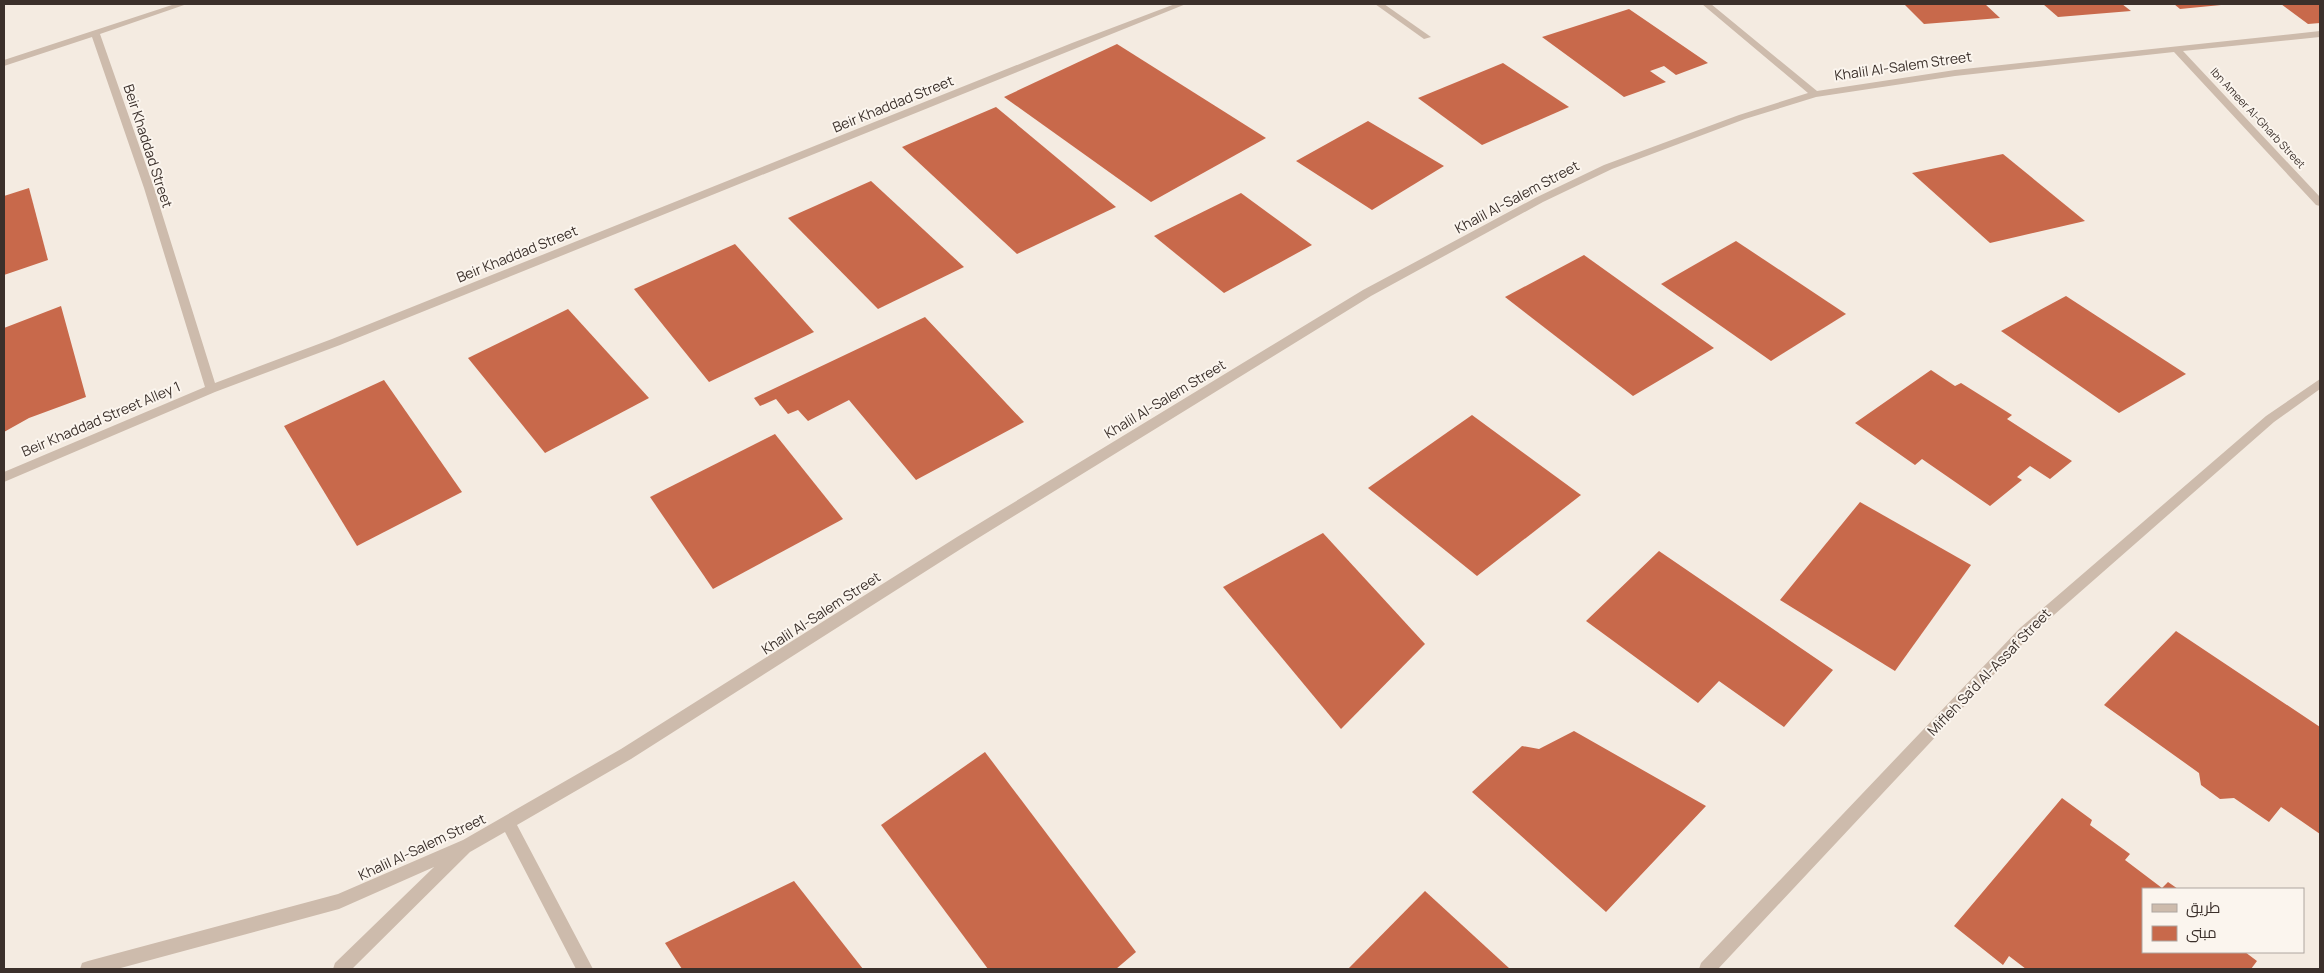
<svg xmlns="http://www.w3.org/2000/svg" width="2324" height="973" font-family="Manrope,Cairo,sans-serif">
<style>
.building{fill:#c8694b}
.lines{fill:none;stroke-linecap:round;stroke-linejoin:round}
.minor{fill:#cdbbac;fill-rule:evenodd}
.labels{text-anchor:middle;stroke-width:4;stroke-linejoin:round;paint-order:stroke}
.far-street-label{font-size:11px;fill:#3b302b;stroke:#fbf5ee}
.street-label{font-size:14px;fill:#3b302b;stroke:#fbf5ee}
</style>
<rect width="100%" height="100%" fill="#f4ebe1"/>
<!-- building -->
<g class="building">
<path d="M 1904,4 L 1985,4 L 2000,18 L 1924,24 Z"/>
<path d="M 2043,4 L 2122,4 L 2131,11 L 2058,17 Z"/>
<path d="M 2174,4 L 2221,4 L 2221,5 L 2180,9 Z"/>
<path d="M 2281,4 L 2320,4 L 2320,23 L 2308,24 Z"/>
<path d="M 1629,9 L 1708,63 L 1676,75 L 1664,66 L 1650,71 L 1666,82 L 1624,97 L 1542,37 Z"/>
<path d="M 1117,44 L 1266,138 L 1151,202 L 1004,97 Z"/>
<path d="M 1503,63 L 1569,107 L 1482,145 L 1418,98 Z"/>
<path d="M 996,107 L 1116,207 L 1017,254 L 902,147 Z"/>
<path d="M 1368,121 L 1444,166 L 1372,210 L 1296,161 Z"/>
<path d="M 2003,154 L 2085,221 L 1990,243 L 1912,173 Z"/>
<path d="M 871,181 L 964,267 L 878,309 L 788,218 Z"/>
<path d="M 29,188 L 48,260 L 4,275 L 4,196 Z"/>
<path d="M 1241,193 L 1312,245 L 1224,293 L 1154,236 Z"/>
<path d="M 1736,241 L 1846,314 L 1771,361 L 1661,284 Z"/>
<path d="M 735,244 L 814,332 L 709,382 L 634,289 Z"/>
<path d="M 1584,255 L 1714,348 L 1633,396 L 1505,297 Z"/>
<path d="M 2066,296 L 2186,374 L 2119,413 L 2001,331 Z"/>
<path d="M 61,306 L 86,397 L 29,418 L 4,432 L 4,328 Z"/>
<path d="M 568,309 L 649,398 L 545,453 L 468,358 Z"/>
<path d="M 925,317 L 1024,422 L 916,480 L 849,400 L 808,421 L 798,410 L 788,414 L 776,399 L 760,406 L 754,398 Z"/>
<path d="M 1931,370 L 1955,386 L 1961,383 L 2012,415 L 2007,419 L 2072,461 L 2050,479 L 2030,466 L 2017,477 L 2022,480 L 1990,506 L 1922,459 L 1915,465 L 1855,423 Z"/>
<path d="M 384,380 L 462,492 L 357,546 L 284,426 Z"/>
<path d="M 1472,415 L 1581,495 L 1477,576 L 1368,488 Z"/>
<path d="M 775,434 L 843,519 L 713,589 L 650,497 Z"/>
<path d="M 1860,502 L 1971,565 L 1895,671 L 1780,600 Z"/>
<path d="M 1323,533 L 1425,644 L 1341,729 L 1223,587 Z"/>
<path d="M 1659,551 L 1833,670 L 1784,727 L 1719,681 L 1698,703 L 1586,621 Z"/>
<path d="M 2176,631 L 2320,727 L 2320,834 L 2281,807 L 2269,822 L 2234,798 L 2220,799 L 2201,785 L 2199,773 L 2104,705 Z"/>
<path d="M 1574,731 L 1706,806 L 1606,912 L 1472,792 L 1522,746 L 1539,749 Z"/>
<path d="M 985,752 L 1136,952 L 1116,969 L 988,969 L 881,825 Z"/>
<path d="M 2062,798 L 2092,820 L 2090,825 L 2130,854 L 2125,860 L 2162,888 L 2168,882 L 2178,889 L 2143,889 L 2143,952 L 2245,952 L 2257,961 L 2251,969 L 2026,969 L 2009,956 L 2003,965 L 1954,926 Z"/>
<path d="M 794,881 L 863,969 L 682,969 L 665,943 Z"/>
<path d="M 1425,891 L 1510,969 L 1348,969 Z"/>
</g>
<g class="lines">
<!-- minor -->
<g class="minor">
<path d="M 175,4 L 187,4 L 100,34 L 154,188 L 215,383 L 332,339 L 1072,43 L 1175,4 L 1186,4 L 340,345 L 215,392 L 4,482 L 4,472 L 205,387 L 144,188 L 92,37 L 4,66 L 4,60 Z"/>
<path d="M 1375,4 L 1384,4 L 1431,37 L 1424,39 Z"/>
<path d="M 1702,4 L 1711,4 L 1817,91 L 1955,70 L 2320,31 L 2320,37 L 2183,51 L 2320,197 L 2320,206 L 2316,205 L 2174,52 L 1955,76 L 1816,97 L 1745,119 L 1612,169 L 1543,202 L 1371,296 L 967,545 L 631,759 L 517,825 L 593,969 L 576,969 L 505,832 L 470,852 L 352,969 L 333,969 L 335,963 L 434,867 L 339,909 L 117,969 L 80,969 L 82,963 L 88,961 L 338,894 L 463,840 L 621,749 L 957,537 L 1363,290 L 1535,198 L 1604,165 L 1739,115 L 1808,93 Z"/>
<path d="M 2320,379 L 2320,389 L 2274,422 L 2030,636 L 1718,969 L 1699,969 L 1701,963 L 2020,628 L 2266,416 Z"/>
</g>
</g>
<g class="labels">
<!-- far-street labels -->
<g class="far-street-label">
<text transform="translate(2258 118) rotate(47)" y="4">Ibn Ameer Al-Gharb Street</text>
</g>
<!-- street labels -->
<g class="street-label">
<text transform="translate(1903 66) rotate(-8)" y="5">Khalil Al-Salem Street</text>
<text transform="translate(893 104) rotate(-22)" y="5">Beir Khaddad Street</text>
<text transform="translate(148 146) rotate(72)" y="5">Beir Khaddad Street</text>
<text transform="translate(1517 197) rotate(-28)" y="5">Khalil Al-Salem Street</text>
<text transform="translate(517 254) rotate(-22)" y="5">Beir Khaddad Street</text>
<text transform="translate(1165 399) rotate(-31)" y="5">Khalil Al-Salem Street</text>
<text transform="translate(101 419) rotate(-23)" y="5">Beir Khaddad Street Alley 1</text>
<text transform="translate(821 613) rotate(-33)" y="5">Khalil Al-Salem Street</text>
<text transform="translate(1989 672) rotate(-46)" y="5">Mifleh Sa'd Al-Assaf Street</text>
<text transform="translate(422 847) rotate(-25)" y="5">Khalil Al-Salem Street</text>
</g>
</g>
<!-- border -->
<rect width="2324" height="973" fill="none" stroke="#3b302b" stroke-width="10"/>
<!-- legend -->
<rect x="2142" y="888" width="162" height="65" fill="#fbf5ee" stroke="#aea6a0"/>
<rect x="2152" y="904" width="25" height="8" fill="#cdbbac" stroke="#aea6a0"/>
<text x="2186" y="913" font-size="15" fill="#3b302b">طريق</text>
<rect x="2152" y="926" width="25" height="15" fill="#c8694b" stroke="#aea6a0"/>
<text x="2186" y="938" font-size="15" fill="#3b302b">مبنى</text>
</svg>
